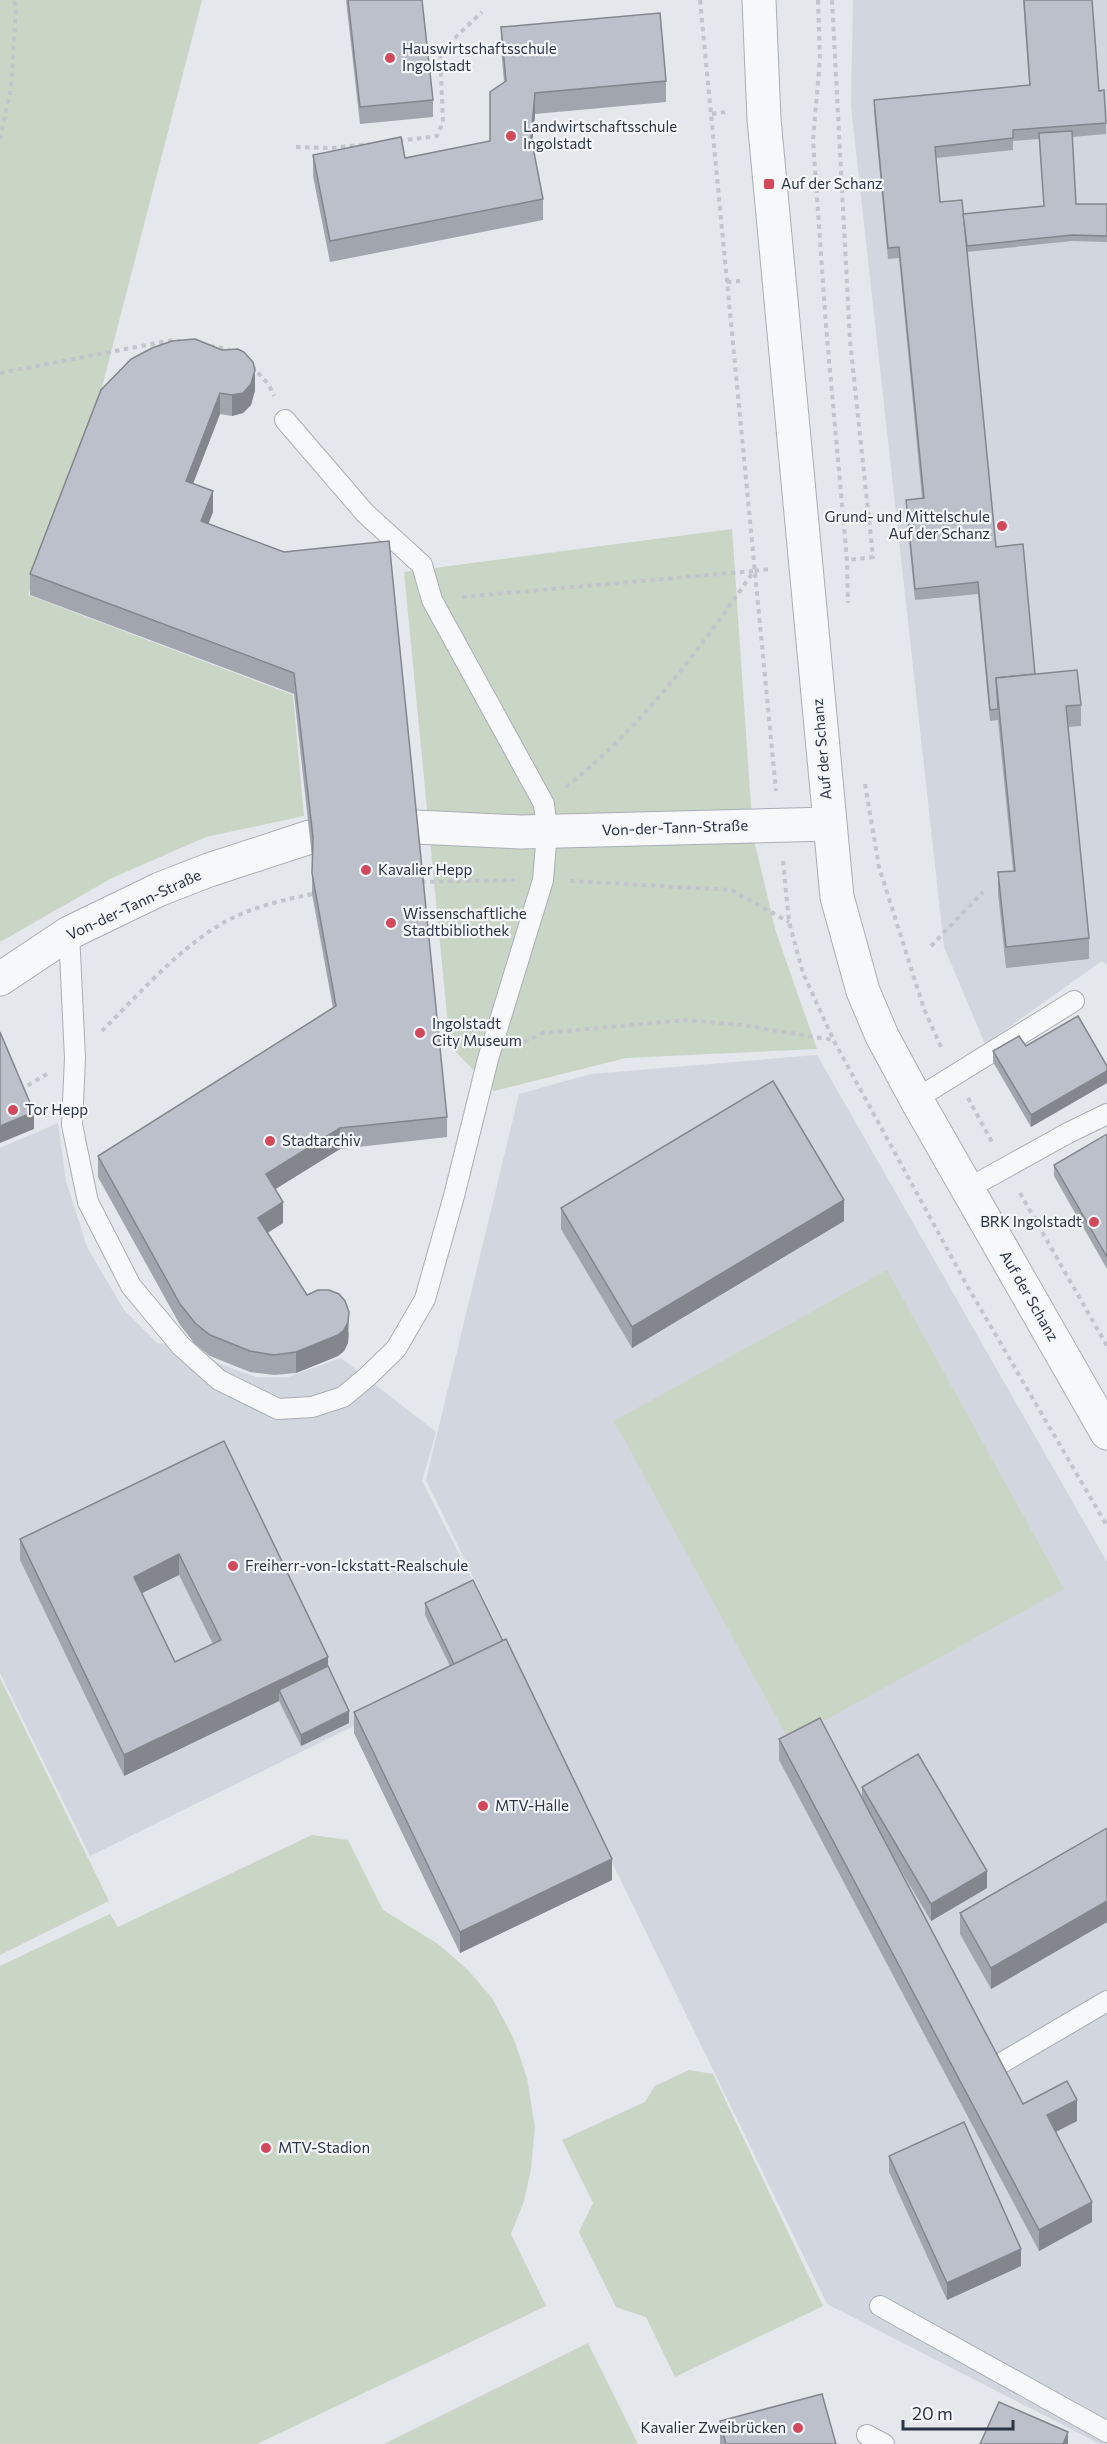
<svg xmlns="http://www.w3.org/2000/svg" width="1107" height="2444" font-family="Commissioner,sans-serif">
<style>
.built{fill:#d2d6de}
.green{fill:#c9d6c5}
.lines{fill:none;stroke-linecap:round;stroke-linejoin:round}
.service-casing{stroke:#a9aeb7;stroke-width:22}
.tertiary-casing{stroke:#a9aeb7;stroke-width:35}
.path{stroke:#c2c5cb;stroke-width:4;stroke-dasharray:4.5 4.5;stroke-linecap:butt}
.service{stroke:#f7f8fa;stroke-width:20}
.tertiary{stroke:#f7f8fa;stroke-width:33}
.wall{fill:#a1a5ae;fill-rule:evenodd}
.shaded-wall{fill:#83868d}
.building{fill:#bbc0ca;stroke:#83868d;stroke-width:1.5;fill-rule:evenodd}
.poi-dot{fill:#d1495b;stroke:#f4f6f9;stroke-width:2}
.labels{text-anchor:middle;stroke-width:4.5;stroke-linejoin:round;paint-order:stroke}
.poi-label{font-size:15px;fill:#2b3445;stroke:#f4f6f9;text-anchor:start}
.street-label{font-size:15px;fill:#2b3445;stroke:#f4f6f9}
</style>
<rect width="100%" height="100%" fill="#e4e7ec"/>
<!-- built -->
<g class="built">
<path d="M 853,0 L 1107,0 L 1107,965 L 1102,961 L 985,1044 L 944,947 L 851,106 Z"/>
<path d="M 817,1055 L 1107,1562 L 1107,2444 L 1100,2444 L 827,2304 L 426,1480 L 519,1094 L 591,1074 Z"/>
<path d="M 58,1123 L 66,1181 L 87,1247 L 124,1310 L 157,1343 L 193,1346 L 218,1363 L 256,1377 L 288,1377 L 341,1358 L 436,1432 L 422,1481 L 508,1650 L 90,1856 L 0,1673 L 0,1148 Z"/>
</g>
<!-- green -->
<g class="green">
<path d="M 0,0 L 202,0 L 99,399 L 28,595 L 293,695 L 304,816 L 206,837 L 112,878 L 0,942 Z"/>
<path d="M 732,529 L 753,836 L 776,932 L 817,1049 L 626,1058 L 494,1091 L 450,1046 L 404,572 Z"/>
<path d="M 887,1270 L 1064,1589 L 789,1740 L 614,1421 Z"/>
<path d="M 0,1678 L 109,1901 L 0,1955 Z"/>
<path d="M 312,1835 L 348,1840 L 383,1910 L 438,1944 L 467,1969 L 492,1998 L 514,2039 L 527,2078 L 535,2127 L 531,2169 L 524,2201 L 511,2234 L 546,2306 L 257,2444 L 0,2444 L 0,1966 L 110,1914 L 118,1927 Z"/>
<path d="M 689,2070 L 713,2074 L 823,2306 L 675,2377 L 646,2317 L 616,2307 L 579,2232 L 593,2203 L 562,2140 L 645,2102 L 655,2086 Z"/>
<path d="M 588,2343 L 638,2444 L 384,2444 Z"/>
</g>
<g class="lines">
<!-- service casing -->
<g class="service-casing">
<g id="service">
<path d="M 69,933 L 75,1058 L 72,1125 L 88,1202 L 131,1286 L 181,1346 L 219,1380 L 278,1409 L 312,1407 L 343,1397 L 367,1377 L 396,1349 L 425,1299 L 454,1196 L 488,1059 L 543,880 L 547,832 L 544,804 L 432,600 L 422,565 L 365,513 L 285,420"/>
<path d="M 916,1099 L 1074,1001"/>
<path d="M 967,1189 L 1068,1133 L 1107,1114"/>
<path d="M 993,2068 L 1107,2001"/>
<path d="M 880,2306 L 1107,2432"/>
<path d="M 867,2435 L 884,2444"/>
</g>
</g>
<!-- tertiary casing -->
<g class="tertiary-casing">
<g id="tertiary">
<path d="M 759,0 L 764,119 L 837,897 L 863,991 L 882,1036 L 916,1099 L 1107,1433"/>
<path d="M 416,827 L 521,832 L 829,824"/>
<path d="M 0,979 L 69,933 L 160,889 L 209,870 L 310,837"/>
</g>
</g>
<!-- path -->
<g class="path">
<path d="M 700,0 L 776,791"/>
<path d="M 818,0 L 820,59 L 813,140 L 826,326 L 847,560 L 848,603"/>
<path d="M 832,0 L 850,341 L 873,557 L 847,560"/>
<path d="M 712,114 L 725,112"/>
<path d="M 0,139 L 11,88 L 16,8 L 14,0"/>
<path d="M 399,141 L 437,136 L 443,122 L 440,52 L 482,12"/>
<path d="M 296,147 L 331,148 L 370,144"/>
<path d="M 727,282 L 740,281"/>
<path d="M 210,346 L 227,349 L 231,352"/>
<path d="M 252,366 L 269,385 L 274,396"/>
<path d="M 0,373 L 173,340 L 182,342"/>
<path d="M 462,597 L 753,571"/>
<path d="M 865,784 L 879,867 L 924,1009 L 942,1049"/>
<path d="M 566,787 C 644,725 698,651 754,571 L 771,569"/>
<path d="M 783,861 L 789,922 L 803,973 L 834,1041 L 969,1289 L 1107,1526"/>
<path d="M 570,881 L 731,890 L 789,922"/>
<path d="M 421,882 L 515,880"/>
<path d="M 931,946 L 983,892"/>
<path d="M 102,1031 C 137,996 172,956 213,929 C 243,909 278,901 312,894"/>
<path d="M 524,1042 L 543,1033 L 687,1020 L 741,1025 L 833,1040"/>
<path d="M 20,1090 L 47,1074"/>
<path d="M 968,1098 L 993,1144"/>
<path d="M 1020,1193 L 1107,1346"/>
</g>
<!-- service -->
<use href="#service" class="service"/>
<!-- tertiary -->
<use href="#tertiary" class="tertiary"/>
</g>
<!-- wall -->
<g class="wall">
<path d="M 346,0 L 422,0 L 433,100 L 433,117 L 360,124 Z"/>
<path d="M 1023,0 L 1092,0 L 1099,91 L 1106,123 L 1106,134 L 1072,137 L 1076,204 L 1107,204 L 1107,242 L 1072,241 L 967,252 L 996,547 L 1035,674 L 1081,705 L 1081,726 L 1068,727 L 1089,938 L 1089,959 L 1006,968 L 998,893 L 998,872 L 1013,871 L 998,720 L 990,721 L 978,594 L 915,600 L 906,511 L 906,500 L 922,498 L 899,258 L 888,259 L 874,112 L 874,100 L 1029,85 ZM 1039,139 L 1044,206 L 963,214 L 940,202 L 936,158 L 1013,150 L 1013,141 Z"/>
<path d="M 501,27 L 666,81 L 666,102 L 535,114 L 532,143 L 543,199 L 543,220 L 330,262 L 313,176 L 313,155 L 405,158 L 490,141 L 504,82 L 501,47 Z"/>
<path d="M 101,390 L 255,390 L 251,405 L 243,413 L 232,416 L 220,414 L 193,483 L 213,512 L 208,524 L 284,552 L 447,1117 L 447,1137 L 340,1149 L 275,1189 L 283,1223 L 268,1233 L 307,1295 L 349,1333 L 348,1343 L 344,1351 L 338,1356 L 296,1373 L 274,1375 L 250,1372 L 210,1356 L 195,1344 L 180,1325 L 98,1177 L 98,1156 L 333,1008 L 312,894 L 312,857 L 294,694 L 30,595 L 30,574 Z"/>
<path d="M 1078,1016 L 1031,1127 L 993,1062 L 993,1051 L 1026,1046 Z"/>
<path d="M 1107,1134 L 1107,1269 L 1054,1176 L 1054,1165 Z"/>
<path d="M 561,1208 L 844,1221 L 632,1348 L 561,1229 Z"/>
<path d="M 224,1441 L 328,1666 L 349,1723 L 301,1746 L 279,1701 L 124,1776 L 20,1560 L 20,1539 ZM 179,1575 L 213,1644 L 175,1662 L 142,1593 Z"/>
<path d="M 425,1603 L 612,1880 L 460,1953 L 354,1733 L 354,1712 L 450,1666 L 425,1615 Z"/>
<path d="M 779,1739 L 862,1799 L 862,1787 L 987,1888 L 931,1921 L 886,1845 L 1023,2104 L 1077,2121 L 1056,2132 L 1092,2222 L 1039,2251 L 779,1760 Z"/>
<path d="M 1107,1828 L 1107,1922 L 991,1989 L 960,1934 L 960,1913 Z"/>
<path d="M 889,2156 L 1021,2266 L 947,2300 L 889,2172 Z"/>
<path d="M 720,2421 L 836,2444 L 720,2444 Z"/>
</g>
<!-- shaded-wall -->
<g class="shaded-wall">
<path d="M 535,93 L 535,114 L 531,157 L 531,137 Z"/>
<path d="M 255,370 L 255,390 L 251,405 L 243,413 L 232,416 L 232,395 Z"/>
<path d="M 220,393 L 220,414 L 186,502 L 186,481 Z"/>
<path d="M 213,491 L 213,512 L 201,542 L 201,521 Z"/>
<path d="M 1107,1071 L 1107,1083 L 1031,1127 L 1031,1115 Z"/>
<path d="M 34,1112 L 34,1129 L 0,1143 L 0,1126 Z"/>
<path d="M 340,1128 L 340,1149 L 266,1195 L 266,1174 Z"/>
<path d="M 844,1200 L 844,1221 L 632,1348 L 632,1327 Z"/>
<path d="M 283,1202 L 283,1223 L 258,1238 L 258,1218 Z"/>
<path d="M 349,1312 L 348,1343 L 344,1351 L 338,1356 L 296,1373 L 296,1352 Z"/>
<path d="M 179,1554 L 179,1575 L 134,1597 L 134,1577 Z"/>
<path d="M 328,1657 L 328,1678 L 279,1690 L 279,1701 L 124,1776 L 124,1755 Z"/>
<path d="M 349,1711 L 349,1723 L 301,1746 L 301,1735 Z"/>
<path d="M 612,1859 L 612,1880 L 460,1953 L 460,1932 Z"/>
<path d="M 987,1871 L 987,1888 L 931,1921 L 931,1904 Z"/>
<path d="M 1107,1901 L 1107,1922 L 991,1989 L 991,1968 Z"/>
<path d="M 1077,2100 L 1077,2121 L 1047,2136 L 1047,2115 Z"/>
<path d="M 1092,2202 L 1092,2222 L 1039,2251 L 1039,2230 Z"/>
<path d="M 1021,2249 L 1021,2266 L 947,2300 L 947,2283 Z"/>
<path d="M 1068,2432 L 1068,2444 L 1063,2444 Z"/>
</g>
<!-- building -->
<g class="building">
<path d="M 348,0 L 422,0 L 433,100 L 360,107 Z"/>
<path d="M 1024,0 L 1092,0 L 1099,91 L 1104,90 L 1106,123 L 1013,130 L 1013,138 L 935,147 L 940,202 L 962,200 L 996,547 L 1023,544 L 1035,674 L 996,678 L 998,709 L 990,710 L 978,582 L 915,589 L 906,500 L 924,498 L 899,247 L 888,248 L 874,100 L 1030,85 Z"/>
<path d="M 660,13 L 666,81 L 535,93 L 531,137 L 543,199 L 330,241 L 313,155 L 401,137 L 405,158 L 490,141 L 490,92 L 506,81 L 501,27 Z"/>
<path d="M 1072,131 L 1076,204 L 1107,204 L 1107,236 L 1072,235 L 967,246 L 963,214 L 1044,206 L 1039,133 Z"/>
<path d="M 195,339 L 222,350 L 238,349 L 244,352 L 253,362 L 255,370 L 251,384 L 243,393 L 232,395 L 220,393 L 186,481 L 213,491 L 201,521 L 284,552 L 389,541 L 447,1117 L 340,1128 L 266,1174 L 283,1202 L 258,1218 L 307,1295 L 318,1290 L 329,1290 L 339,1294 L 345,1301 L 349,1312 L 348,1322 L 344,1330 L 338,1335 L 296,1352 L 274,1355 L 250,1351 L 210,1335 L 195,1323 L 180,1304 L 98,1156 L 336,1006 L 312,873 L 313,837 L 294,673 L 30,574 L 101,390 L 131,359 L 152,348 L 172,341 Z"/>
<path d="M 1077,670 L 1081,705 L 1066,706 L 1089,938 L 1006,947 L 998,872 L 1015,871 L 996,678 Z"/>
<path d="M 1078,1016 L 1107,1066 L 1107,1071 L 1031,1115 L 993,1051 L 1019,1036 L 1026,1046 Z"/>
<path d="M 0,1032 L 34,1112 L 0,1126 Z"/>
<path d="M 773,1081 L 844,1200 L 632,1327 L 561,1208 Z"/>
<path d="M 1107,1134 L 1107,1257 L 1054,1165 Z"/>
<path d="M 224,1441 L 328,1657 L 124,1755 L 20,1539 ZM 179,1554 L 221,1640 L 175,1662 L 134,1577 Z"/>
<path d="M 473,1580 L 503,1641 L 454,1664 L 425,1603 Z"/>
<path d="M 506,1639 L 612,1859 L 460,1932 L 354,1712 Z"/>
<path d="M 328,1666 L 349,1711 L 301,1735 L 279,1690 Z"/>
<path d="M 820,1718 L 1023,2104 L 1067,2081 L 1077,2100 L 1047,2115 L 1092,2202 L 1039,2230 L 779,1739 Z"/>
<path d="M 918,1754 L 987,1871 L 931,1904 L 862,1787 Z"/>
<path d="M 1107,1828 L 1107,1901 L 991,1968 L 960,1913 Z"/>
<path d="M 964,2122 L 1021,2249 L 947,2283 L 889,2156 Z"/>
<path d="M 822,2394 L 836,2444 L 726,2444 L 720,2421 Z"/>
<path d="M 999,2402 L 1068,2432 L 1063,2444 L 980,2444 Z"/>
</g>
<!-- markers -->
<g class="poi-dot">
<circle cx="390" cy="58" r="6"/>
<circle cx="511" cy="136" r="6"/>
<rect x="763" y="178" width="12" height="12" rx="3"/>
<circle cx="1002" cy="526" r="6"/>
<circle cx="366" cy="870" r="6"/>
<circle cx="391" cy="923" r="6"/>
<circle cx="420" cy="1033" r="6"/>
<circle cx="13" cy="1110" r="6"/>
<circle cx="270" cy="1141" r="6"/>
<circle cx="1094" cy="1222" r="6"/>
<circle cx="233" cy="1566" r="6"/>
<circle cx="483" cy="1806" r="6"/>
<circle cx="266" cy="2148" r="6"/>
<circle cx="798" cy="2428" r="6"/>
</g>
<g class="labels">
<!-- poi labels -->
<g class="poi-label">
<text x="402" y="54">Hauswirtschaftsschule<tspan x="402" dy="17">Ingolstadt</tspan></text>
<text x="523" y="132">Landwirtschaftsschule<tspan x="523" dy="17">Ingolstadt</tspan></text>
<text x="781" y="189">Auf der Schanz</text>
<text x="990" y="522" text-anchor="end">Grund- und Mittelschule<tspan x="990" dy="17">Auf der Schanz</tspan></text>
<text x="378" y="875">Kavalier Hepp</text>
<text x="403" y="919">Wissenschaftliche<tspan x="403" dy="17">Stadtbibliothek</tspan></text>
<text x="432" y="1029">Ingolstadt<tspan x="432" dy="17">City Museum</tspan></text>
<text x="25" y="1115">Tor Hepp</text>
<text x="282" y="1146">Stadtarchiv</text>
<text x="1082" y="1227" text-anchor="end">BRK Ingolstadt</text>
<text x="245" y="1571">Freiherr-von-Ickstatt-Realschule</text>
<text x="495" y="1811">MTV-Halle</text>
<text x="278" y="2153">MTV-Stadion</text>
<text x="786" y="2433" text-anchor="end">Kavalier Zweibrücken</text>
</g>
<!-- street labels -->
<g class="street-label">
<text transform="translate(822 749) rotate(-95)" y="5">Auf der Schanz</text>
<text transform="translate(675 828) rotate(-2)" y="5">Von-der-Tann-Straße</text>
<text transform="translate(134 905) rotate(-25)" y="5">Von-der-Tann-Straße</text>
<text transform="translate(1029 1296) rotate(60)" y="5">Auf der Schanz</text>
</g>
</g>
<!-- scale -->
<path d="M903 2420v9h110v-9" fill="none" stroke="#2b3445" stroke-width="3"/>
<text x="912" y="2420" font-size="18" fill="#2b3445" stroke="#f4f6f9" stroke-width="4.5" paint-order="stroke">20 m</text>
</svg>
